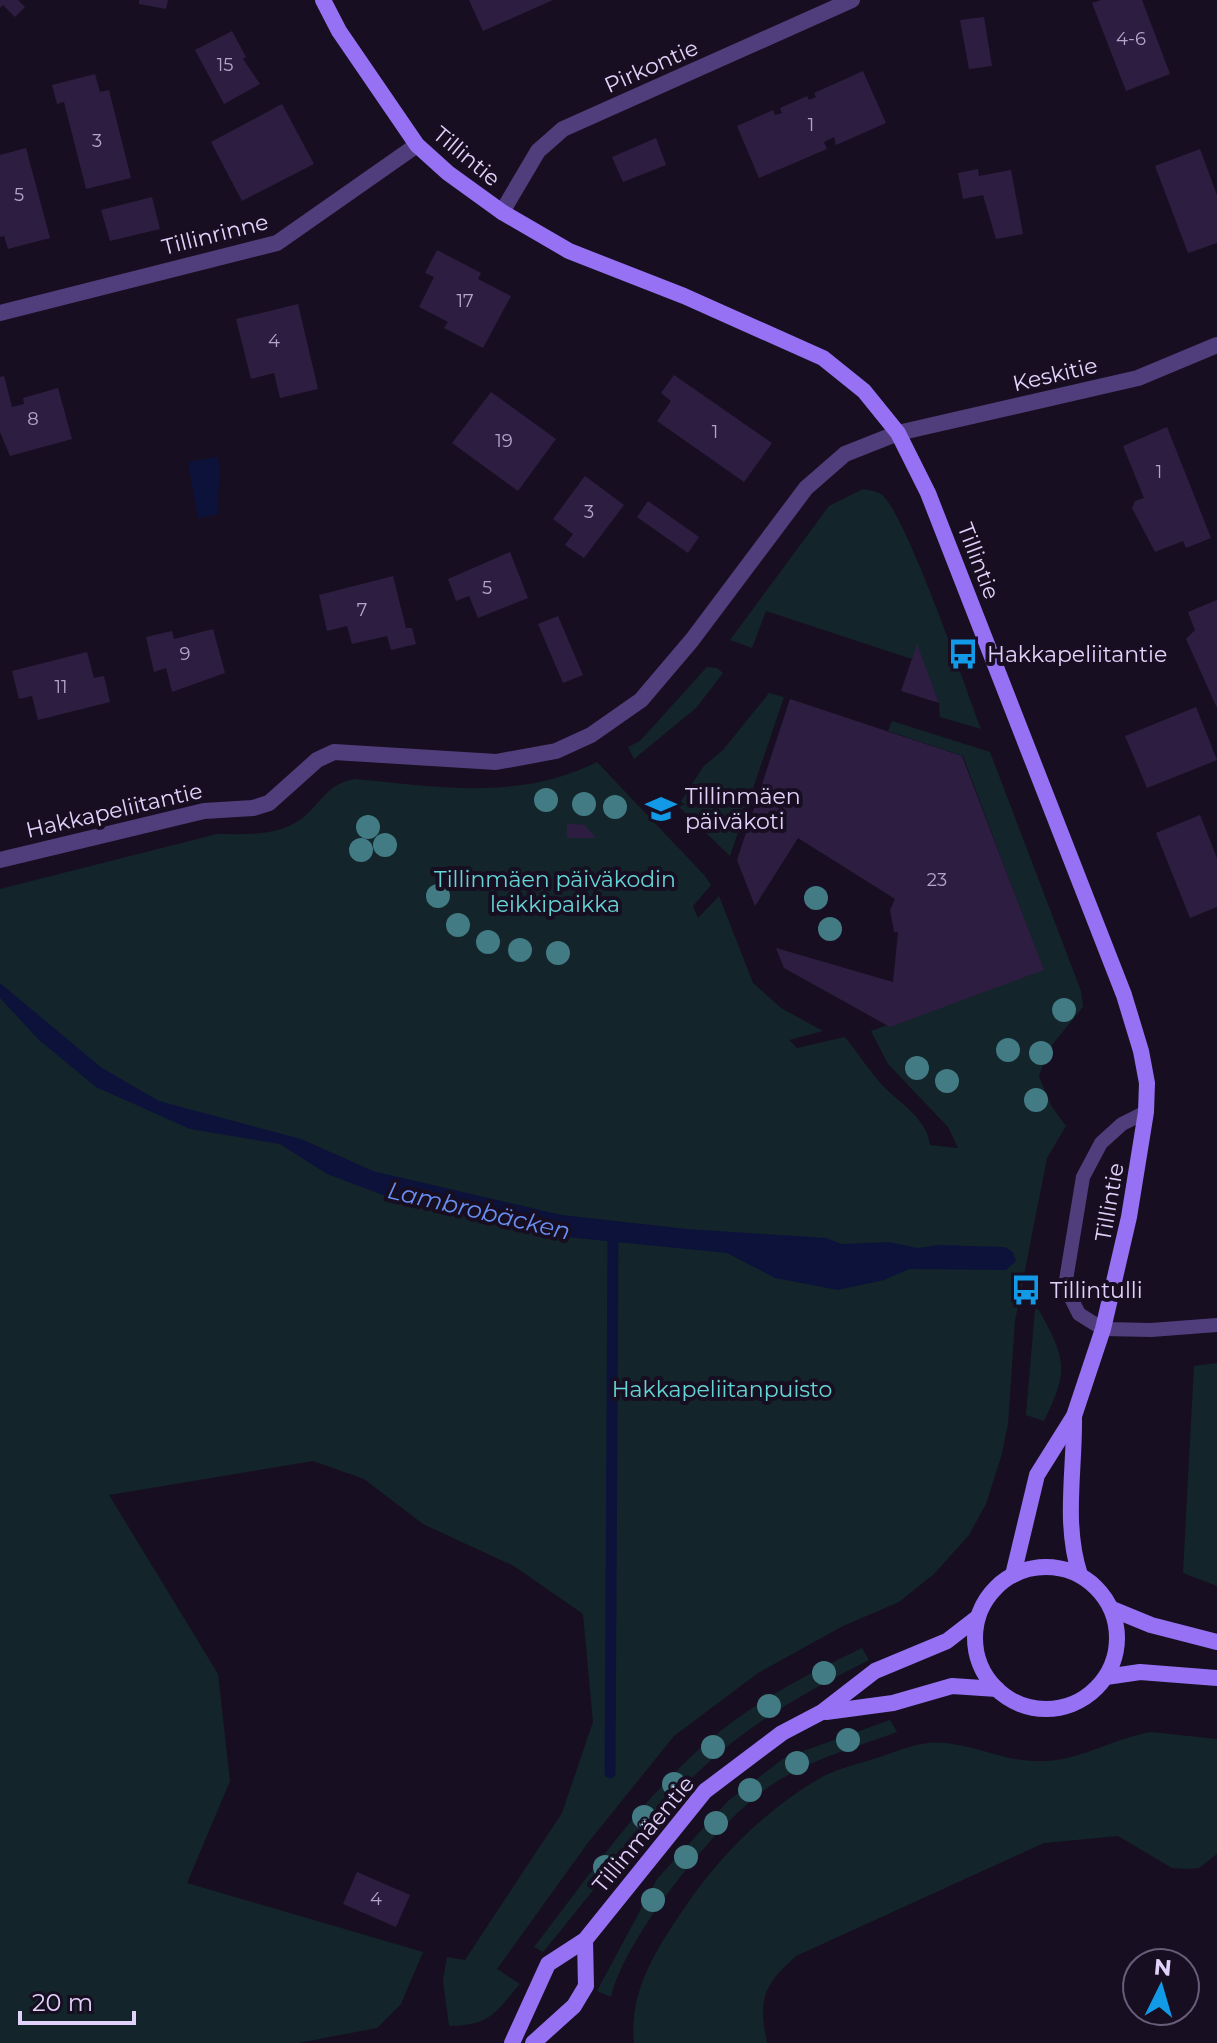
<svg xmlns="http://www.w3.org/2000/svg" width="1217" height="2043" font-family="Montserrat,sans-serif">
<style>
.green{fill:#13252a}
.water{fill:#0d123b}
.lines{fill:none;stroke-linecap:round;stroke-linejoin:round}
.stream{stroke:#0d123b;stroke-width:11}
.building{fill:#2d1d40}
.lane{stroke:#503e7c;stroke-width:14}
.street{stroke:#503e7c;stroke-width:16}
.secondary{stroke:#9671f3;stroke-width:16}
.tree{fill:#427b84}
.labels{text-anchor:middle;stroke-width:8;stroke-linejoin:round;paint-order:stroke}
.number-label{font-size:18px;fill:#b5a5cc}
.street-label{font-size:22px;fill:#e2d2fb;stroke:#170f21}
.poi-label{font-size:22px;fill:#e2d2fb;stroke:#170f21;text-anchor:start}
.park-label{font-size:22px;fill:#65d4d5;stroke:#170f21}
.water-label{font-size:24px;font-style:italic;fill:#698ff3;stroke:#170f21}
</style>
<rect width="100%" height="100%" fill="#170f21"/>
<!-- green -->
<g class="green">
<path d="M 863,489 C 868,490 876,491 881,494 C 905,511 967,691 981,729 L 940,717 L 939,703 L 917,646 L 912,659 L 766,611 L 752,648 L 730,640 L 829,506 Z"/>
<path d="M 707,667 L 717,668 L 723,673 L 696,708 L 634,759 L 628,747 L 640,741 Z"/>
<path d="M 769,693 L 784,697 L 730,856 L 678,806 L 703,767 L 723,750 Z"/>
<path d="M 892,721 L 990,752 L 1081,991 L 1083,1007 L 1047,1051 L 1039,1077 L 1052,1107 L 1066,1126 L 1047,1158 L 1015,1321 L 1008,1424 L 1001,1457 L 986,1504 L 969,1535 L 934,1574 L 899,1602 L 843,1626 L 758,1673 L 674,1736 L 587,1844 L 497,1969 L 520,1984 C 495,2013 490,2026 449,2026 L 443,1980 L 447,1957 L 465,1960 L 562,1813 L 593,1722 L 583,1614 L 514,1566 L 423,1524 L 364,1479 L 313,1461 L 109,1495 L 218,1674 L 230,1781 L 187,1883 L 423,1952 L 401,2004 L 377,2028 L 298,2043 L 0,2043 L 0,889 L 217,834 C 240,834 270,836 291,825 C 318,813 322,784 355,779 C 438,787 519,801 597,762 L 705,876 L 711,885 L 693,906 L 698,918 L 719,896 L 753,983 L 781,1008 L 823,1031 L 789,1040 L 797,1048 L 845,1037 C 858,1053 870,1072 884,1087 C 901,1104 927,1119 930,1145 L 958,1148 L 948,1127 L 888,1064 L 871,1031 L 1043,969 L 963,756 L 888,731 Z"/>
<path d="M 1035,1309 L 1039,1310 C 1066,1360 1069,1369 1044,1421 L 1026,1415 Z"/>
<path d="M 1217,1363 L 1217,1586 L 1183,1573 L 1194,1366 Z"/>
<path d="M 862,1648 L 869,1660 C 825,1682 782,1705 742,1735 C 664,1793 605,1878 543,1952 L 534,1947 C 596,1867 653,1780 735,1720 C 775,1691 818,1669 862,1648 Z"/>
<path d="M 890,1720 L 897,1732 C 854,1748 811,1759 773,1784 C 720,1818 625,1937 611,1997 L 597,1991 L 657,1879 L 728,1801 L 784,1758 Z"/>
<path d="M 1151,1732 L 1217,1739 L 1217,1854 L 1199,1868 L 1187,1869 L 1172,1868 L 1118,1836 L 1044,1843 L 796,1956 C 763,1986 758,1998 767,2043 L 634,2043 C 629,1992 655,1951 683,1910 C 719,1856 766,1809 822,1777 C 839,1768 861,1763 880,1757 C 900,1750 923,1740 945,1743 C 978,1746 1012,1764 1046,1761 C 1084,1759 1114,1738 1151,1732 Z"/>
</g>
<!-- water -->
<g class="water">
<path d="M 218,457 C 222,476 216,494 219,514 L 198,518 L 188,462 Z"/>
<path d="M 0,983 L 102,1068 L 159,1101 L 301,1139 L 373,1171 L 562,1215 L 687,1229 L 826,1238 L 842,1244 L 889,1242 L 917,1248 L 939,1245 L 1005,1247 L 1013,1252 L 1016,1261 L 1006,1270 L 909,1269 L 884,1280 L 838,1290 L 775,1278 L 727,1253 L 556,1236 L 391,1198 L 327,1174 L 280,1144 L 190,1129 L 96,1087 L 39,1040 L 0,998 Z"/>
</g>
<g class="lines">
<!-- stream -->
<path class="stream" d="M 610,1773 L 613,1236"/>
</g>
<!-- building -->
<g class="building">
<path d="M 0,0 L 18,0 L 25,7 L 15,17 L 3,5 L 0,8 Z"/>
<path d="M 139,0 L 168,0 L 166,9 L 139,4 Z"/>
<path d="M 469,0 L 553,0 L 483,31 Z"/>
<path d="M 1101,0 L 1142,0 L 1170,74 L 1126,91 L 1092,3 Z"/>
<path d="M 984,17 L 992,66 L 969,69 L 960,20 Z"/>
<path d="M 232,31 L 246,57 L 243,59 L 260,84 L 224,104 L 195,50 Z"/>
<path d="M 863,71 L 886,123 L 836,145 L 834,137 L 824,142 L 827,149 L 759,178 L 737,126 L 773,110 L 775,115 L 782,113 L 780,108 L 807,96 L 809,100 L 816,97 L 814,93 Z"/>
<path d="M 95,74 L 100,92 L 109,90 L 131,178 L 86,189 L 64,102 L 57,104 L 52,85 Z"/>
<path d="M 282,104 L 314,164 L 242,201 L 211,142 Z"/>
<path d="M 656,138 L 666,165 L 623,182 L 612,157 Z"/>
<path d="M 26,148 L 50,238 L 8,249 L 4,236 L 0,237 L 0,155 Z"/>
<path d="M 1200,149 L 1217,195 L 1217,243 L 1188,253 L 1155,166 Z"/>
<path d="M 978,169 L 979,176 L 1011,170 L 1023,234 L 996,239 L 983,195 L 963,199 L 958,173 Z"/>
<path d="M 152,197 L 160,229 L 110,241 L 101,210 Z"/>
<path d="M 437,250 L 481,273 L 478,279 L 511,296 L 483,348 L 444,328 L 448,322 L 419,307 L 434,277 L 425,273 Z"/>
<path d="M 298,304 L 318,389 L 280,398 L 274,373 L 251,379 L 236,319 Z"/>
<path d="M 674,375 L 772,443 L 744,482 L 657,421 L 671,401 L 661,393 Z"/>
<path d="M 4,376 L 12,407 L 24,404 L 23,398 L 58,388 L 72,439 L 10,456 L 0,432 L 0,377 Z"/>
<path d="M 491,392 L 556,439 L 518,491 L 452,443 Z"/>
<path d="M 1167,427 L 1211,538 L 1186,548 L 1183,541 L 1155,552 L 1132,508 L 1135,501 L 1144,498 L 1123,446 Z"/>
<path d="M 585,476 L 624,505 L 584,558 L 565,545 L 573,534 L 553,519 Z"/>
<path d="M 648,501 L 699,537 L 688,553 L 637,517 Z"/>
<path d="M 510,552 L 528,598 L 478,618 L 469,596 L 456,601 L 448,579 Z"/>
<path d="M 393,576 L 406,628 L 412,628 L 416,644 L 391,650 L 387,636 L 352,644 L 347,626 L 327,631 L 319,595 Z"/>
<path d="M 1217,600 L 1217,708 L 1186,639 L 1195,630 L 1188,612 Z"/>
<path d="M 558,616 L 583,675 L 563,683 L 538,624 Z"/>
<path d="M 213,629 L 225,673 L 172,692 L 166,668 L 154,672 L 146,637 L 172,631 L 174,639 Z"/>
<path d="M 917,644 L 939,703 L 901,691 Z"/>
<path d="M 87,652 L 94,678 L 104,676 L 110,702 L 38,720 L 32,696 L 19,699 L 12,671 Z"/>
<path d="M 790,699 L 962,756 L 1044,970 L 890,1027 L 784,968 L 776,948 L 893,982 L 898,932 L 894,932 L 890,910 L 895,899 L 798,838 L 755,906 L 737,860 Z"/>
<path d="M 1196,707 L 1217,760 L 1147,788 L 1125,736 Z"/>
<path d="M 1200,815 L 1217,858 L 1217,907 L 1190,918 L 1156,833 Z"/>
<path d="M 567,823 L 585,825 L 596,838 L 567,838 Z"/>
<path d="M 357,1872 L 410,1895 L 396,1927 L 343,1904 Z"/>
</g>
<g class="lines">
<!-- lane -->
<path class="lane" d="M 1146,1112 L 1122,1124 L 1101,1143 L 1083,1177 L 1065,1286 L 1079,1314 L 1103,1329 L 1151,1330 L 1217,1325"/>
<!-- street -->
<g class="street">
<path d="M 502,212 L 538,151 L 563,129 L 852,0"/>
<path d="M 0,313 L 277,243 L 417,145"/>
<path d="M 0,860 L 204,811 L 253,808 L 269,803 L 317,760 L 334,752 L 496,762 L 556,751 L 591,735 L 641,700 L 692,640 L 806,488 L 845,454 L 898,433 L 1138,378 L 1217,345"/>
</g>
<!-- secondary -->
<g class="secondary">
<path d="M 323,0 L 339,31 L 417,145 L 448,173 L 502,212 L 569,251 L 684,296 L 823,358 L 864,391 L 898,433 L 928,493 L 1124,995 L 1141,1051 L 1147,1083 L 1146,1112 L 1129,1217 L 1103,1329 L 1074,1416 L 1037,1475 L 1013,1575"/>
<path d="M 1074,1416 C 1075,1470 1063,1523 1080,1575"/>
<circle cx="1046" cy="1638" r="71"/>
<path d="M 1112,1609 L 1151,1625 L 1217,1642"/>
<path d="M 1106,1677 L 1140,1672 L 1217,1678"/>
<path d="M 826,1712 L 893,1703 L 952,1686 L 997,1689"/>
<path d="M 512,2043 L 548,1964 L 585,1940 L 705,1791 L 782,1733 L 822,1712 L 875,1671 L 947,1641 L 978,1617"/>
<path d="M 533,2043 L 574,2006 L 586,1986 L 585,1940"/>
</g>
</g>
<!-- trees -->
<g class="tree">
<circle cx="546" cy="800" r="12"/>
<circle cx="584" cy="804" r="12"/>
<circle cx="615" cy="807" r="12"/>
<circle cx="368" cy="827" r="12"/>
<circle cx="385" cy="845" r="12"/>
<circle cx="361" cy="850" r="12"/>
<circle cx="438" cy="896" r="12"/>
<circle cx="816" cy="898" r="12"/>
<circle cx="458" cy="925" r="12"/>
<circle cx="830" cy="929" r="12"/>
<circle cx="488" cy="942" r="12"/>
<circle cx="520" cy="950" r="12"/>
<circle cx="558" cy="953" r="12"/>
<circle cx="1064" cy="1010" r="12"/>
<circle cx="1008" cy="1050" r="12"/>
<circle cx="1041" cy="1053" r="12"/>
<circle cx="917" cy="1068" r="12"/>
<circle cx="947" cy="1081" r="12"/>
<circle cx="1036" cy="1100" r="12"/>
<circle cx="824" cy="1673" r="12"/>
<circle cx="769" cy="1706" r="12"/>
<circle cx="848" cy="1740" r="12"/>
<circle cx="713" cy="1747" r="12"/>
<circle cx="797" cy="1763" r="12"/>
<circle cx="674" cy="1784" r="12"/>
<circle cx="750" cy="1790" r="12"/>
<circle cx="644" cy="1817" r="12"/>
<circle cx="716" cy="1823" r="12"/>
<circle cx="686" cy="1857" r="12"/>
<circle cx="605" cy="1867" r="12"/>
<circle cx="653" cy="1900" r="12"/>
</g>
<!-- icons -->
<defs>
<g id="bus-bare" transform="scale(2.4)"><path d="M-5-6H5V4H4V6H2V4H-2V6H-4V4H-5ZM-3.5-4V0h7V-4ZM-3.5 1.2v1.5H-2V1.2ZM2 1.2v1.5H3.5V1.2Z" fill="#139ae7" stroke="#170f21" stroke-width="2.5" paint-order="stroke"/></g>
<g id="school-bare" transform="scale(2.4)"><path d="M0-5L7-2L0 1L-7-2ZM-4 1L0 2.5L4 1V4Q0 6-4 4Z" fill="#139ae7" stroke="#170f21" stroke-width="2.5" paint-order="stroke"/></g>
</defs>
<g fill-rule="evenodd">
<use href="#bus-bare" x="963" y="654"/>
<use href="#school-bare" x="661" y="809"/>
<use href="#bus-bare" x="1026" y="1290"/>
</g>
<g class="labels">
<!-- number labels -->
<g class="number-label">
<text x="1131" y="45">4-6</text>
<text x="225" y="71">15</text>
<text x="811" y="131">1</text>
<text x="97" y="147">3</text>
<text x="19" y="201">5</text>
<text x="465" y="307">17</text>
<text x="274" y="347">4</text>
<text x="33" y="425">8</text>
<text x="715" y="438">1</text>
<text x="504" y="447">19</text>
<text x="1159" y="478">1</text>
<text x="589" y="518">3</text>
<text x="487" y="594">5</text>
<text x="362" y="616">7</text>
<text x="185" y="660">9</text>
<text x="61" y="693">11</text>
<text x="937" y="886">23</text>
<text x="376" y="1905">4</text>
</g>
<!-- street labels -->
<g class="street-label">
<text transform="translate(651 66) rotate(-24)" y="8">Pirkontie</text>
<text transform="translate(467 156) rotate(40)" y="8">Tillintie</text>
<text transform="translate(215 234) rotate(-14)" y="8">Tillinrinne</text>
<text transform="translate(1055 374) rotate(-13)" y="8">Keskitie</text>
<text transform="translate(979 561) rotate(69)" y="8">Tillintie</text>
<text transform="translate(114 810) rotate(-13)" y="8">Hakkapeliitantie</text>
<text transform="translate(1109 1202) rotate(-80)" y="8">Tillintie</text>
<text transform="translate(643 1834) rotate(-50)" y="8">Tillinmäentie</text>
</g>
<!-- poi labels -->
<g class="poi-label">
<text x="987" y="662">Hakkapeliitantie</text>
<text x="685" y="804">Tillinmäen<tspan x="685" dy="25">päiväkoti</tspan></text>
<text x="1050" y="1298">Tillintulli</text>
</g>
<!-- park labels -->
<g class="park-label">
<text x="555" y="887">Tillinmäen päiväkodin<tspan x="555" dy="25">leikkipaikka</tspan></text>
<text x="722" y="1397">Hakkapeliitanpuisto</text>
</g>
<!-- water labels -->
<g class="water-label">
<text transform="translate(479 1211) rotate(13)" y="8">Lambrobäcken</text>
</g>
</g>
<!-- north arrow -->
<g transform="translate(1161 1987) rotate(5)"><circle r="38" fill="#170f21" stroke="#685d78" stroke-width="2"/>
<path d="M0-6L14 30L0 20L-14 30Z" fill="#139ae7"/>
<text y="-12" font-size="22" font-weight="bold" text-anchor="middle" fill="#e2d2fb">N</text>
</g>
<!-- scale -->
<path d="M20 2011v12h114v-12" fill="none" stroke="#e2d2fb" stroke-width="4"/>
<text x="32" y="2011" font-size="24" fill="#e2d2fb" stroke="#170f21" stroke-width="6" paint-order="stroke">20 m</text>
</svg>
